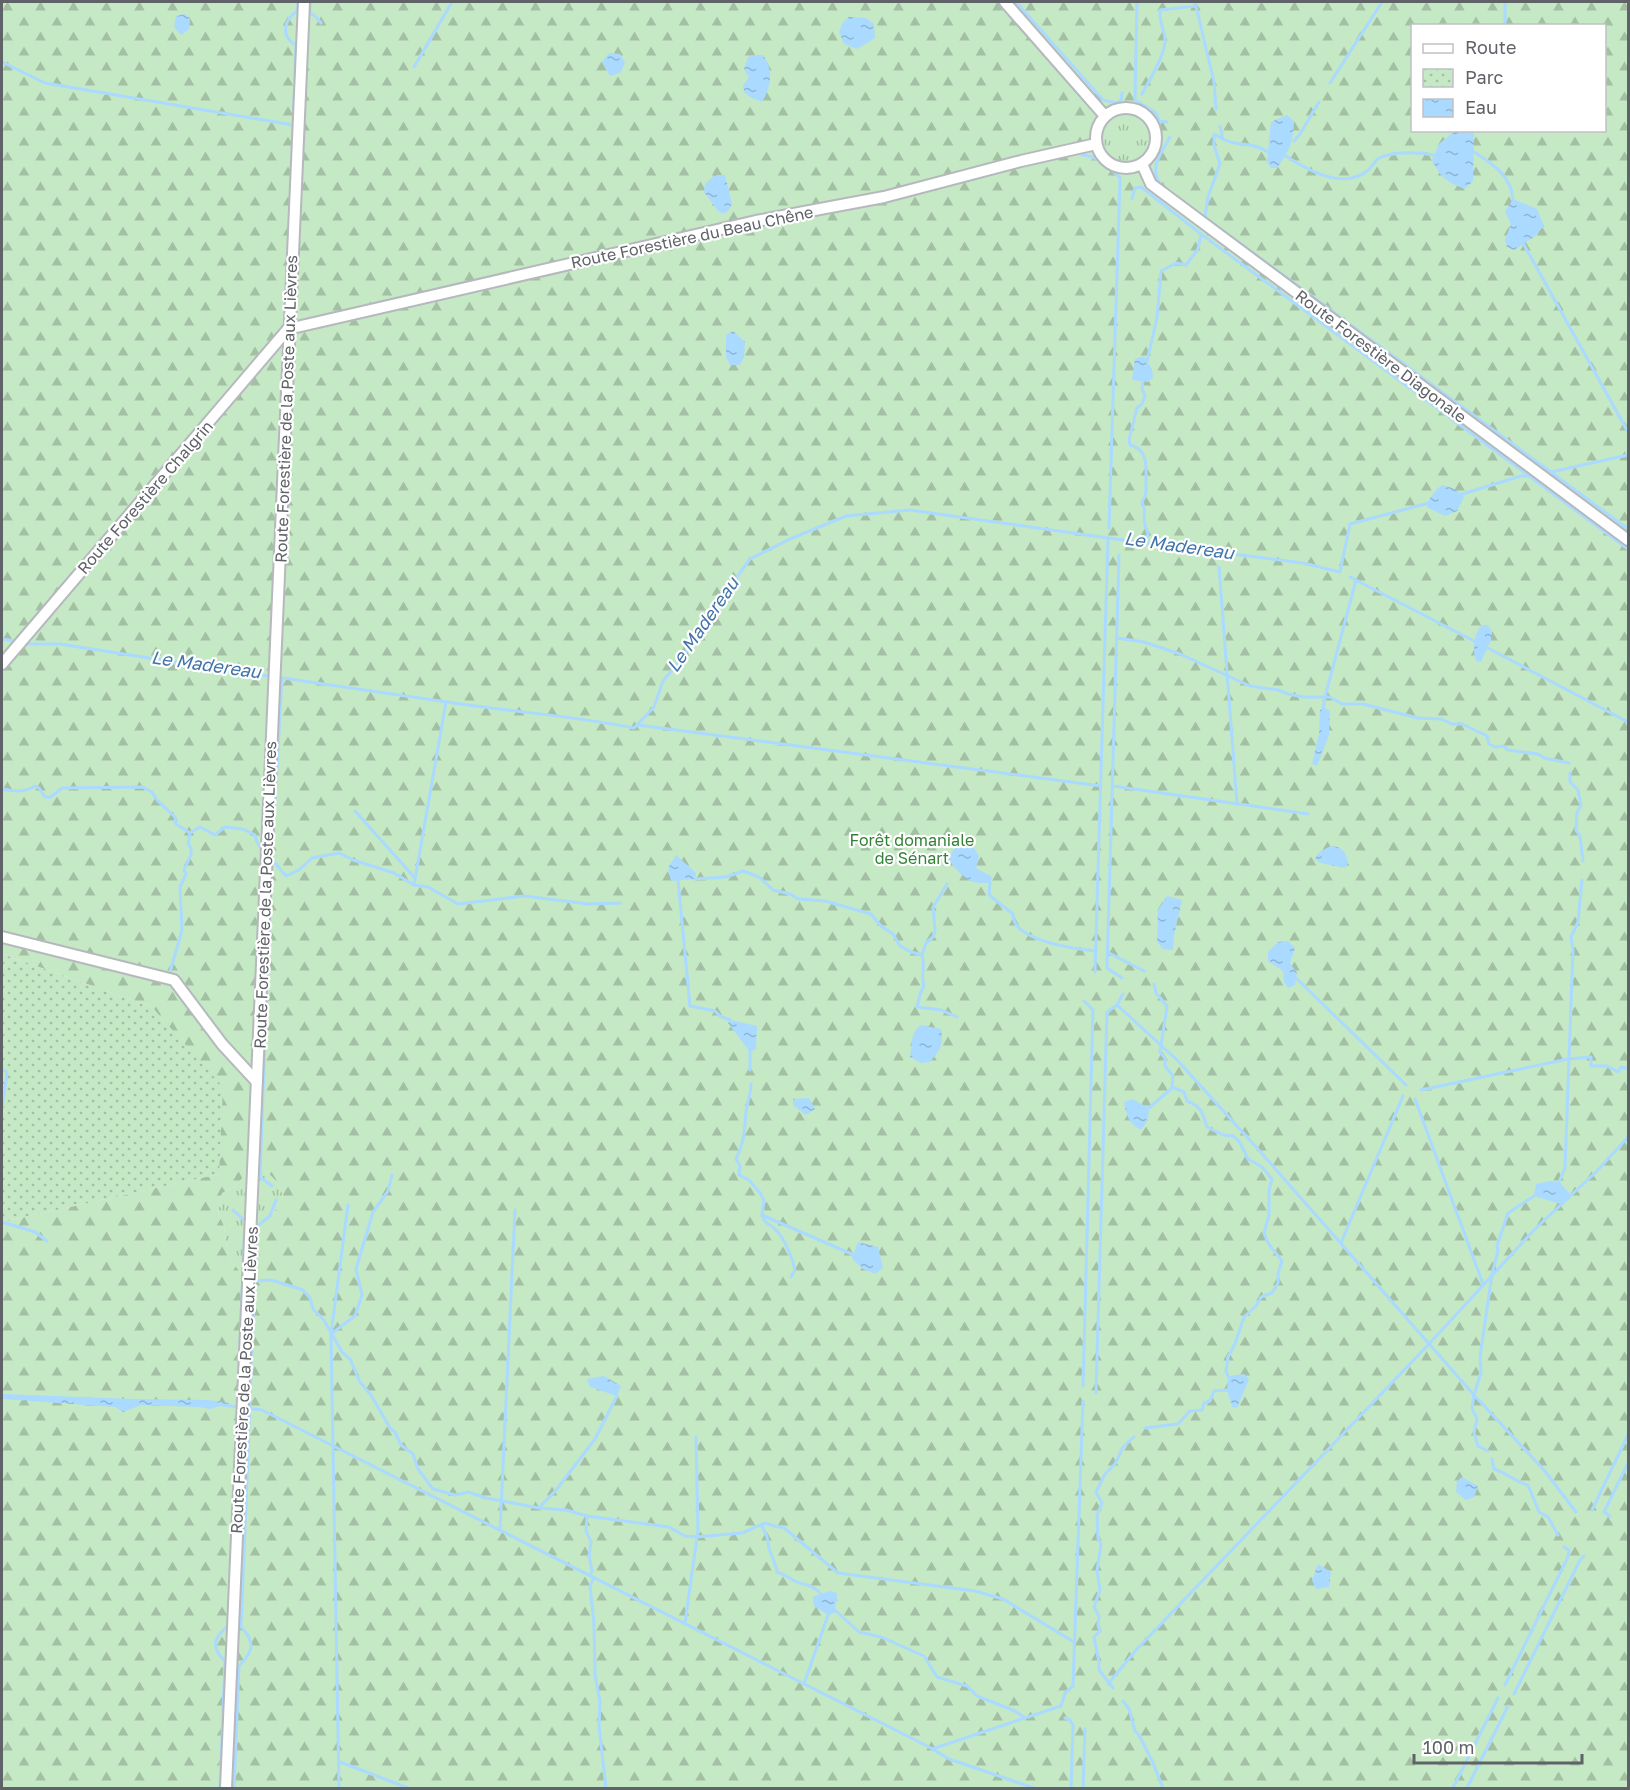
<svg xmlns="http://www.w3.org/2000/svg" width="1630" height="1790" font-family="'Golos Text',sans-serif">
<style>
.grass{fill:url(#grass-tufts)}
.forest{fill:url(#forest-firs);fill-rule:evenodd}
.park{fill:url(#park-dots)}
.water{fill:url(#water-ripples)}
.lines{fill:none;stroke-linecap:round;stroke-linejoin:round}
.stream{stroke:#aadaff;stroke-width:3}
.street-casing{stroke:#b5b8bc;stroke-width:14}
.street{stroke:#fff;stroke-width:10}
.labels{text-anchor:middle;stroke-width:4.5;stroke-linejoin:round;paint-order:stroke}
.street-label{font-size:16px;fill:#5f6368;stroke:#fff}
.park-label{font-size:16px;fill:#348238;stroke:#fff}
.water-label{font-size:18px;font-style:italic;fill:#4174aa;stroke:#fff}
</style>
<defs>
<pattern id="grass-tufts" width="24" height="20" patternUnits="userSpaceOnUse" patternTransform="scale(1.5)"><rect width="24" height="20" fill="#c5e8c5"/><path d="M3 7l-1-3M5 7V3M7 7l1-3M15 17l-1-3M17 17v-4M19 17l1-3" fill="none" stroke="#a3c0a4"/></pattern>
<pattern id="forest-firs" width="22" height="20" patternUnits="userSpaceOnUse" patternTransform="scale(1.5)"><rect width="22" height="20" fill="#c5e8c5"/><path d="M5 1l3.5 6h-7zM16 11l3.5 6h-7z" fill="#a3c0a4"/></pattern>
<pattern id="park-dots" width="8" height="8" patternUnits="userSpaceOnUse" patternTransform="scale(1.5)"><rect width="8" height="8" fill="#c5e8c5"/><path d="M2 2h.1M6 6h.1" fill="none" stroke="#a3c0a4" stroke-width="1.8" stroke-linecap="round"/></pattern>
<pattern id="water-ripples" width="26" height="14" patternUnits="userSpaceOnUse" patternTransform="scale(1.5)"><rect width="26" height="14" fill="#aadaff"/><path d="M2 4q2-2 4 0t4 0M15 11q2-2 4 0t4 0" fill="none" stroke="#8eb4d2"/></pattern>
</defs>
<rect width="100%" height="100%" fill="#f1efe8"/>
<!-- grass -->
<g class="grass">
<circle cx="1126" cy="138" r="26"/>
<path d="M 262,1170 C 274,1176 279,1183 283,1196 L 276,1209 L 269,1216 L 254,1269 L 240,1272 L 228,1257 L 224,1226 L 218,1213 L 222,1193 L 235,1187 L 247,1172 Z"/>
</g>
<!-- forest -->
<path class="forest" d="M 2,2 L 1628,2 L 1628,1788 L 2,1788 L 2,1222 L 219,1174 L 152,1007 L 2,954 ZM 1412,26 L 1604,26 L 1604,130 L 1412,130 ZM 1126,112 C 1172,120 1148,177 1115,161 C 1108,158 1103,152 1101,144 C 1097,127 1110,114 1126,112 ZM 262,1170 C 274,1176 279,1183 283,1196 L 276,1209 L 260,1230 L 254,1269 L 240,1272 L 228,1257 L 224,1226 L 218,1213 L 222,1193 L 235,1187 L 247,1172 Z"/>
<!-- park -->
<path class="park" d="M 2,954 L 152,1007 L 223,1087 L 219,1174 L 2,1222 Z"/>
<!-- water -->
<g class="water">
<path d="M 185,14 L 190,19 L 189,29 L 181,35 L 174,27 L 176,16 Z"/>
<path d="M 849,17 L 866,18 L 874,24 L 875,38 L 857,49 L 844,44 L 839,32 L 843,22 Z"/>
<path d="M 609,53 L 620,54 L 625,63 L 620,73 L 610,76 L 602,62 Z"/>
<path d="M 755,55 L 763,55 C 774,69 771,88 762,102 L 750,97 L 744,92 L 743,85 L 749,78 L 744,69 L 748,57 Z"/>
<path d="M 1287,115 L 1294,121 C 1293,143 1290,150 1277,168 L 1271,168 L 1267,162 L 1271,122 Z"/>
<path d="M 1456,130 L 1474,131 L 1473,181 L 1465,189 C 1446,182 1441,178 1432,160 L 1439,144 Z"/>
<path d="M 715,175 L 725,175 L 732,204 L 728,211 L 723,214 L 718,211 L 704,192 L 705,184 Z"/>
<path d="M 1513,199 L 1537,209 L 1544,226 L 1534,237 L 1514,250 L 1507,247 L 1505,240 L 1511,224 L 1505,212 Z"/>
<path d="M 733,331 L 745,342 L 744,357 L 740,365 L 730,365 L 726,357 L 726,335 Z"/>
<path d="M 1144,356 L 1152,369 L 1153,378 L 1148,382 L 1132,380 L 1135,359 Z"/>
<path d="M 1442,485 L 1455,489 L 1464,497 L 1457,511 L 1445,516 L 1428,508 L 1426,504 L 1436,490 Z"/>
<path d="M 1482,625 L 1488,625 L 1492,632 L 1491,640 L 1481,662 L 1476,661 C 1472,651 1474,632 1482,625 Z"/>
<path d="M 1325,708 L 1330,711 L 1329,735 L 1317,766 L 1312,764 L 1319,734 L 1320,710 Z"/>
<path d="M 972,845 L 979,856 L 976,868 L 992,877 L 990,883 C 965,884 963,877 948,859 L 956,846 Z"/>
<path d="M 1331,846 C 1343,847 1346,852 1348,863 L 1345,868 L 1321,863 L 1315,859 L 1319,852 Z"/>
<path d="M 676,855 L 696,873 L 695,879 L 671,881 L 668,868 Z"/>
<path d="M 1167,896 L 1182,900 L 1174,935 L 1173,950 L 1163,949 L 1157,942 L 1158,910 Z"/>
<path d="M 1288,941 L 1295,948 L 1290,963 L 1297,973 L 1295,985 L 1288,988 L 1284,982 L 1283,971 L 1268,961 L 1268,952 L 1278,942 Z"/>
<path d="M 730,1020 L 757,1026 L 756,1049 L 750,1052 L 728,1023 Z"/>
<path d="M 921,1025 L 941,1029 C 944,1045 940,1050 930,1062 L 921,1063 L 910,1057 C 912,1046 910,1032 921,1025 Z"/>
<path d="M 809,1098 L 815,1109 L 806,1115 L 793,1105 L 793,1099 Z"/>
<path d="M 1132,1099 L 1149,1108 L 1148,1120 L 1141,1130 C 1128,1123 1127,1116 1124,1102 Z"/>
<path d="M 1550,1181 L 1559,1182 L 1571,1195 L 1561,1204 L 1534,1196 L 1536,1184 Z"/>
<path d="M 858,1242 L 878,1247 L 883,1268 L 875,1274 L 863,1269 L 852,1259 Z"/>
<path d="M 1244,1374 L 1249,1379 L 1237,1408 L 1232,1407 L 1227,1390 L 1228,1376 Z"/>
<path d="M 604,1376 L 621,1386 L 617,1396 L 590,1387 L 587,1379 Z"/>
<path d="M 2,1394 L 133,1399 L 208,1400 L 230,1403 L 210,1409 L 199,1407 L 141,1405 L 123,1412 L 115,1407 L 2,1399 Z"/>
<path d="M 1462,1477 L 1478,1486 L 1474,1497 L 1466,1500 L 1456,1492 L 1457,1481 Z"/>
<path d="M 1318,1564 L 1331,1572 L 1329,1587 L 1316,1589 L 1312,1580 Z"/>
<path d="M 829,1591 L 837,1593 L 837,1600 L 835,1606 L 837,1612 L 828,1615 L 814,1606 L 813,1597 Z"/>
</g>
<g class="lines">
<!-- stream -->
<g class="stream">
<path d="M 310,2 L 310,13 L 316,17 L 321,23"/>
<path d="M 1016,2 L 1103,100 L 1117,103 L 1121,100 L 1122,93"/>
<path d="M 1137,2 L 1135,100 L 1156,113 L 1159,121 L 1167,122"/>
<path d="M 1195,2 L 1214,82 L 1216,109"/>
<path d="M 1505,26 L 1505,2"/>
<path d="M 2,62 L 45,83 L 293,125"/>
<path d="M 414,67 L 452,2"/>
<path d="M 1330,83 L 1382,2"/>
<path d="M 1142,94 C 1149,81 1167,52 1165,38 C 1163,27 1159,21 1160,10 L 1196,6"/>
<path d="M 1220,126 L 1223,139 C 1240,148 1249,140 1268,152"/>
<path d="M 1294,141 L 1300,134 L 1319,102"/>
<path d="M 1474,152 C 1493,164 1511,176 1513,199"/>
<path d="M 1082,155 C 1094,154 1112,169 1120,178 L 1109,528"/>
<path d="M 1286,156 C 1307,170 1343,190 1367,171 C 1372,168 1374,161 1379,158 C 1395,151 1418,152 1434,155"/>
<path d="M 291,185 L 296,45 C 280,36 284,20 297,11 L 298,2"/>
<path d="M 1161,185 C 1148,169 1161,153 1170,137"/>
<path d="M 1173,194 L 1628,529"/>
<path d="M 1132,199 L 1135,188 L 1141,187 L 1201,234 L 1628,549"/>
<path d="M 1205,217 L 1208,197 L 1220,164 L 1214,145 L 1214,134 L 1223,139"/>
<path d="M 1523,243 L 1628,432"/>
<path d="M 1147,361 L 1157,318 L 1161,271 L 1176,263 L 1186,265 L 1198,249 L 1201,234"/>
<path d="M 1143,381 L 1142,389 L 1145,395 L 1142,404 L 1137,408 L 1129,440 L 1130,445 C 1149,450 1146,467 1146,482 C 1146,491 1147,494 1142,502 C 1148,513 1140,519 1148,533 L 1146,543"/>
<path d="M 1551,472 L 1628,455"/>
<path d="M 1459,495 L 1521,476 L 1529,476"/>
<path d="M 1119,555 L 1107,968 L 1122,978"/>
<path d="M 1219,567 L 1237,804"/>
<path d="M 1350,577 L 1478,643"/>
<path d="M 1117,638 L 1144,642 L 1180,654 L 1250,686 L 1278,690 L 1288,694 L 1304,697 L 1330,697 L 1342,704 L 1363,704 L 1418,718 L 1441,719 L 1452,724 L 1462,724 L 1487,736 L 1489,744 L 1495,747 L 1503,746 L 1508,750 L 1538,754 L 1544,758 L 1569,763"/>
<path d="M 2,639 L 15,641"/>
<path d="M 26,644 L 60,644 C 191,665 322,684 454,703 C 514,712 575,716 634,728 L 654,707 L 663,681 L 683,657 L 702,621 L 715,607 L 750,559 L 790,539 L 846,516 L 910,510 L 1108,538 L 1303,563 L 1340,572 L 1350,524 L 1429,503"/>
<path d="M 1484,646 L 1628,722"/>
<path d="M 1323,709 L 1325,697 L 1356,580"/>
<path d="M 638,725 L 1101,786"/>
<path d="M 1570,773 L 1570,782 L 1578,790 L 1581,806 L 1577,812 L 1576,830 L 1580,836 L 1583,861"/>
<path d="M 1113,786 L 1308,814"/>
<path d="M 2,789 C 13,791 24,793 35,786 L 39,788 L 45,797 L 51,797 L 62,788 L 143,787 L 152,792 L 157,800 L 175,817 L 176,824 L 190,833 L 200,827 L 215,835 L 225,827 L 243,829 L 255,835 L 256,840 L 262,850"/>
<path d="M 355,811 L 415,878"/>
<path d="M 272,855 L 282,679"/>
<path d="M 272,859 L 286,876 L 299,870 L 312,858 L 339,853 L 353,860 L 394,873 L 414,885 L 428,887 L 458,904 L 524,896 L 589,904 L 620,903"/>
<path d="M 271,870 L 260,1177 L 272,1186"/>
<path d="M 695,879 L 726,877 L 743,871 L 759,877 L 773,890 L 790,894 L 798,899 L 825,901 L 871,914 L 881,926 L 893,934 L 900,946 L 911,952 L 922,955 L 926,943 L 933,937 L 935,930 L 933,907 L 947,884"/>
<path d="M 678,880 L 690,1006 L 715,1011 L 720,1016 L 730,1020"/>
<path d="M 990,883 L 989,895 L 1013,914 C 1012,941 1076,949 1096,951"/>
<path d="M 414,885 L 446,702"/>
<path d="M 1109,953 L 1144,971"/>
<path d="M 922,955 C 926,968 920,974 924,986 C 921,990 918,1002 917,1007 L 941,1010 L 957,1017"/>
<path d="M 170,972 L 182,930 L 180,887 L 186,874 L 184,870 C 187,861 196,851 188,844 L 190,833"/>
<path d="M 1095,972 L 1108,538"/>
<path d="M 1296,978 L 1406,1085"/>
<path d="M 1154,984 L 1156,993 L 1167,1006 L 1160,1052 L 1165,1058 L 1165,1066 L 1173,1076 L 1172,1087 L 1184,1092 L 1187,1101 C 1201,1106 1203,1113 1207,1127 L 1223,1135 L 1233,1136 L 1239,1141 L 1248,1159 L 1262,1167 L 1272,1179 L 1269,1190 L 1269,1215 L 1264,1233 L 1268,1243 L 1282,1261 L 1278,1274 L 1278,1283 L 1272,1293 L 1261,1297 L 1256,1306 L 1244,1317 L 1235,1344 L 1228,1357 L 1226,1371 L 1228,1376"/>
<path d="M 1123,994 L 1117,1005 L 1178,1061 L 1257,1148 L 1474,1395 L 1544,1470 L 1576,1512"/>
<path d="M 2,1070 L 6,1071 L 7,1074 L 2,1107"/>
<path d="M 750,1070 L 750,1052"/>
<path d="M 751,1084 C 751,1094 747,1103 746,1112 C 744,1131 745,1141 736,1159 L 740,1166 L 739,1175 L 749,1180 L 761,1194 L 764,1201 L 762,1215 L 854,1255"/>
<path d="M 1421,1090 L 1568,1059 L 1591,1057 L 1591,1066 L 1607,1066 L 1618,1072 L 1621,1067 L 1628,1069"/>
<path d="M 1415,1099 L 1483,1284"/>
<path d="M 1149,1108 L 1172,1088"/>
<path d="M 1559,1182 L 1565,1168 L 1573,950 L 1571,937 L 1578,922 L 1582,880"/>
<path d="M 233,1210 L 245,1221 L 240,1344"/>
<path d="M 762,1215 C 764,1223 769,1224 775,1229 C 785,1239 792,1257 795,1270 L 791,1277"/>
<path d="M 2,1222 L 35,1232 L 47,1241"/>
<path d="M 1341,1243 L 1403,1096"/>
<path d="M 256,1281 L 271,1280 L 303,1290 L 310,1298 L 313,1309 L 324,1320 L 342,1352 L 350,1359 L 360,1382 L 371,1395 L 390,1428 L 395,1432 L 401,1445 L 413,1454 L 418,1469 L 433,1489 L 455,1495 L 468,1492 L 486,1498 L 539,1508 L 566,1510 L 587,1516 L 669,1527 L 685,1536 L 696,1537 L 742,1533 L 765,1523 L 778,1527 L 783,1527 L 838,1573 L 975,1591 L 1003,1599 L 1074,1642"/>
<path d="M 331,1334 L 355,1316 L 362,1295 L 356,1269 L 373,1212 L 388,1191 L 392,1175"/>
<path d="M 1083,1386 L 1093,1010 L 1084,1001"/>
<path d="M 1096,1393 L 1107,1012 L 1117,1005"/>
<path d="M 222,1405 L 239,1407"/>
<path d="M 246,1408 L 262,1410 L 929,1747 L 949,1759 L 1034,1788"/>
<path d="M 1145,1428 L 1178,1424 L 1190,1411 L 1202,1410 L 1204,1403 L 1210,1401 L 1214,1391 L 1227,1390"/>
<path d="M 1488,1451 L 1478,1446 L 1474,1433 L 1477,1419 L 1472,1408 L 1474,1395 L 1481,1372 L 1480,1357 L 1492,1274 L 1498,1251 L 1497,1246 L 1508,1213 L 1534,1196"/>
<path d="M 1492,1459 L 1494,1469 C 1507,1473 1515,1482 1528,1485 L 1539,1512 L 1548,1517 L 1558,1535"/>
<path d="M 540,1507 L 557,1489 L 595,1439 L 617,1396"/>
<path d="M 1592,1510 L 1628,1435"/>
<path d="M 587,1516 L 586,1531 L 591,1542 L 589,1556 L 592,1571 L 590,1575"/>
<path d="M 1610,1516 L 1604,1512 L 1628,1463"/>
<path d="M 761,1525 C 768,1537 767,1536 769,1548 C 771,1556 776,1563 777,1572 C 785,1574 788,1578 795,1581 C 807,1587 809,1582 821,1594"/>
<path d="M 500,1530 L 515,1210"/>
<path d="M 594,1577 L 590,1586 L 594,1624 L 595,1675 L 600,1701 L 599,1726 L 606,1788"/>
<path d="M 837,1612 L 859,1632 L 881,1637 L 924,1656 L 937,1677 L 967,1686 L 977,1696 L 1015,1711 L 1025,1718"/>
<path d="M 685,1623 L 698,1530 L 696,1437"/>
<path d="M 804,1684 L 828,1615"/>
<path d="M 1108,1684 L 1137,1649 L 1429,1344 L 1535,1229 L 1596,1172 L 1628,1137"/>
<path d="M 1505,1685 L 1568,1557 L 1569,1550 L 1564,1547"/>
<path d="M 1113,1688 L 1099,1670 L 1099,1662 L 1094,1637 L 1100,1631 L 1098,1625 L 1099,1616 L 1094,1607 L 1100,1590 L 1097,1571 L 1101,1544 L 1098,1538 L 1097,1515 L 1102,1503 L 1096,1492 L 1105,1474 L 1115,1464 L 1123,1447 L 1134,1437"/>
<path d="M 1514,1694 L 1580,1560 L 1584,1556"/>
<path d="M 1123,1701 L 1129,1709 L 1135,1731 L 1139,1735 L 1153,1763 L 1163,1788"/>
<path d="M 1065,1718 L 1070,1720 L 1073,1725 L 1071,1788"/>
<path d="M 932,1749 L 1061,1706 L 1065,1693 L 1073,1686 L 1083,1401"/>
<path d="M 340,1762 L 408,1788"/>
<path d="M 220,1788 L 225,1661 C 211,1648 213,1638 228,1626 L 229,1605"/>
<path d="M 234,1788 L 239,1666 C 253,1652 256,1642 241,1627 L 257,1226 L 270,1216 L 276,1200"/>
<path d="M 339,1788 L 331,1334 L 348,1205"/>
<path d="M 1083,1788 L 1085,1729"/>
<path d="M 1453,1788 L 1498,1698"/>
<path d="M 1467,1788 L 1508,1706"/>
</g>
<!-- street casing -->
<g class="street-casing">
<g id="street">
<path d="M 1005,2 L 1105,116"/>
<circle cx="1126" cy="138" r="30"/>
<path d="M 1142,164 L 1151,184 L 1628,540"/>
<path d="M 288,329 L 756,221 L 884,197 L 1021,161 L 1096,144"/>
<path d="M 2,664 L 288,329"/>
<path d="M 2,937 L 174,980 L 222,1044 L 257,1082"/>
<path d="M 226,1788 L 304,2"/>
</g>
</g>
<!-- street -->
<use href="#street" class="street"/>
</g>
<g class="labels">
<!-- street labels -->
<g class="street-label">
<text transform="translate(692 237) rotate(-12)" y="6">Route Forestière du Beau Chêne</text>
<text transform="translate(1381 356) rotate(37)" y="6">Route Forestière Diagonale</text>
<text transform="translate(286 409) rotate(-88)" y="6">Route Forestière de la Poste aux Lièvres</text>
<text transform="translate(145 497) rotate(-49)" y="6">Route Forestière Chalgrin</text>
<text transform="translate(265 895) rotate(-88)" y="6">Route Forestière de la Poste aux Lièvres</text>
<text transform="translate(244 1380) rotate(-87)" y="6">Route Forestière de la Poste aux Lièvres</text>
</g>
<!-- park labels -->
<g class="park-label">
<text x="912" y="846">Forêt domaniale<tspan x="912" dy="18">de Sénart</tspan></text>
</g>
<!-- water labels -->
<g class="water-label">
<text transform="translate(1179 546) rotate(8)" y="6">Le Madereau</text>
<text transform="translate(703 625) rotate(-55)" y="6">Le Madereau</text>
<text transform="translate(206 665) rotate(8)" y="6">Le Madereau</text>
</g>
</g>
<!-- border -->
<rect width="1630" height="1790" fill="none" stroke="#5f6368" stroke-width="6"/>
<!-- legend -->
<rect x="1411" y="24" width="195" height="108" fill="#ffffff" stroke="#bfc1c3" stroke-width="1.5"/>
<rect x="1423" y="44" width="30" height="9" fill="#ffffff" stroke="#bfc1c3" stroke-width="1.5"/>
<text x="1465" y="54" font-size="18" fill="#5f6368">Route</text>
<rect x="1423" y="69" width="30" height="18" fill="url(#park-dots)" stroke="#bfc1c3" stroke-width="1.5"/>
<text x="1465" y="84" font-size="18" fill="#5f6368">Parc</text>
<rect x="1423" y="99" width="30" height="18" fill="url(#water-ripples)" stroke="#bfc1c3" stroke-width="1.5"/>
<text x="1465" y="114" font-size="18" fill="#5f6368">Eau</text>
<!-- scale -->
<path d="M1414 1754v9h168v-9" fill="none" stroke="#5f6368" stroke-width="3"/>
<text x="1423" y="1754" font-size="18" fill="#5f6368" stroke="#ffffff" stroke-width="4.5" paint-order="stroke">100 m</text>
</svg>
